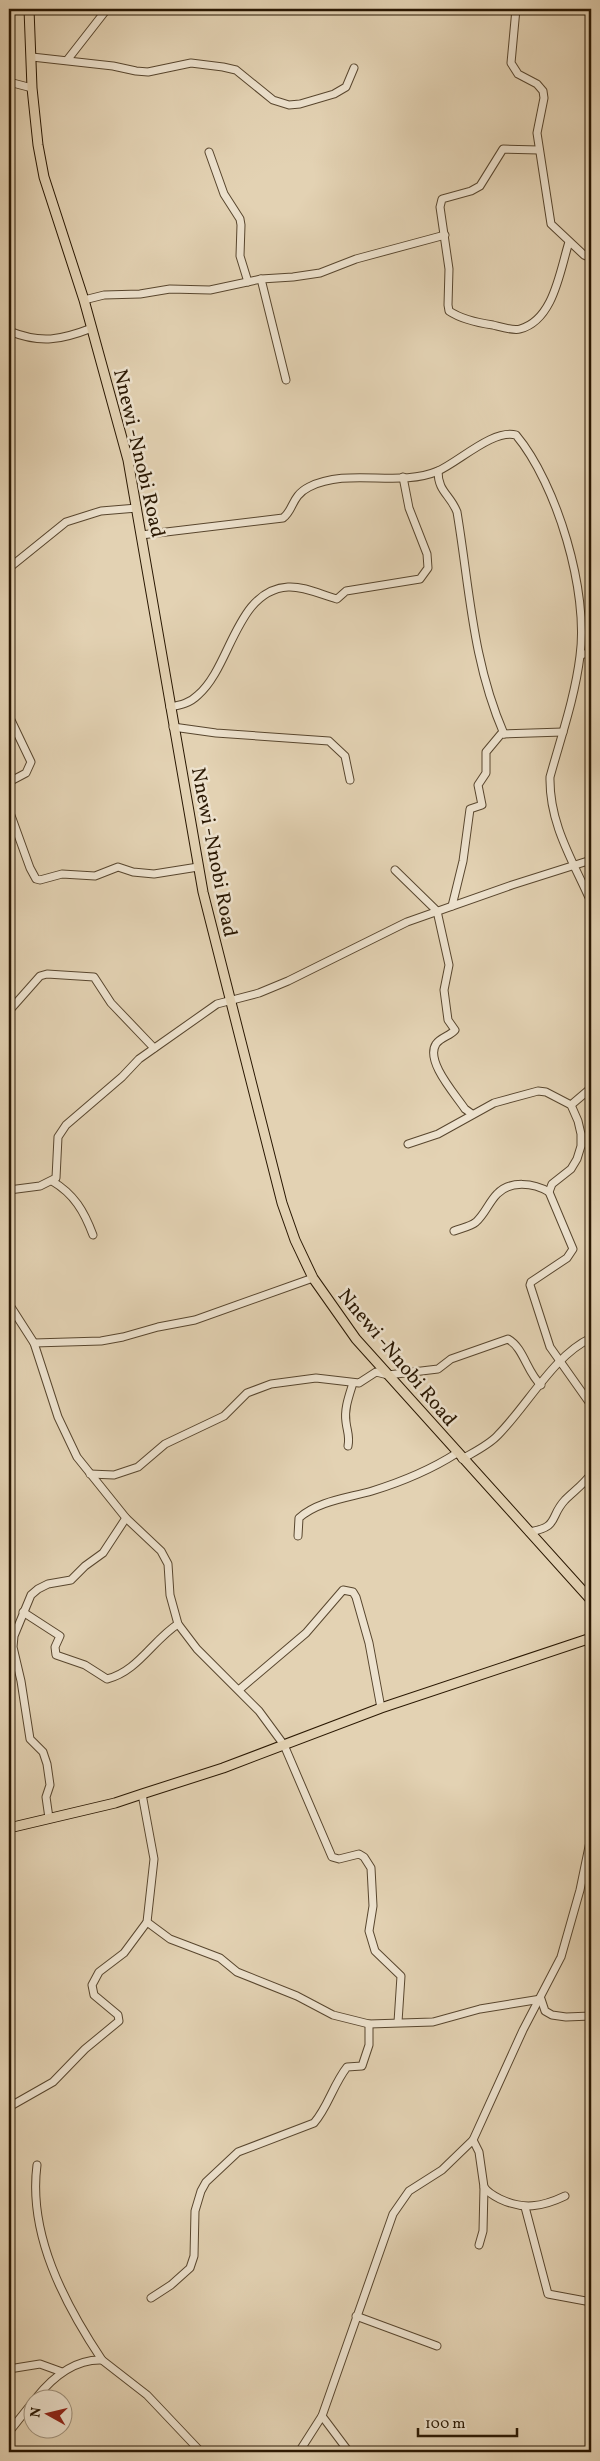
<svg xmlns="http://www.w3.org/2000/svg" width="600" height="2461" font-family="Vollkorn,serif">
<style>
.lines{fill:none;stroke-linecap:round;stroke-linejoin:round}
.minor-casing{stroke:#58462e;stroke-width:9}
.major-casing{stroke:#291702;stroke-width:11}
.minor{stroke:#ede2ce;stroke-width:7}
.major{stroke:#e3d2b3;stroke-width:9}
.labels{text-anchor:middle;stroke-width:5;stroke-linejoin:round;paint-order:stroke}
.street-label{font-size:20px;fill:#291702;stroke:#ede2ce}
</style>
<rect width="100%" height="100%" fill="#e3d2b3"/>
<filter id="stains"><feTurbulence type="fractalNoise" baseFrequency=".004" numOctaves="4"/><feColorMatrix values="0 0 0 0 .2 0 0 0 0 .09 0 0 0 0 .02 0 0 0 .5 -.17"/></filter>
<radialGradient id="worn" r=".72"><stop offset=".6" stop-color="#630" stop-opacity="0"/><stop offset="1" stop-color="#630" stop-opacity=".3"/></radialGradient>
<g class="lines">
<!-- minor casing -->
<g class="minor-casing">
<g id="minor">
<path d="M 516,9 L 511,63 L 518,74 L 537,84 L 543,91 L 544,98 L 537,133 L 551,224 L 584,255 L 591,258"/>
<path d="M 32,57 L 113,66 L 136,71 L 148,72 L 191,63 L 223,67 L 236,70 L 273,100 L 289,105 L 300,104 L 334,94 L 346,87 L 354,68"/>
<path d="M 68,59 L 107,9"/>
<path d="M 9,82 L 32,88"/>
<path d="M 539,150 L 503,149 L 480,186 L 471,191 L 442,199 L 440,207 L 449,269 L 448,305 L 449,311 C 461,319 479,323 493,325 C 501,327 513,331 520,329 C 554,320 560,270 569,242"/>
<path d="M 209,152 L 224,194 L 240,219 L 241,225 L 240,256 L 248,282"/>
<path d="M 261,279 L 286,380"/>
<path d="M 84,300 L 104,295 L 140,294 L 170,289 L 210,290 L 261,279 L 293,277 L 320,273 L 356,259 L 445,235"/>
<path d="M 9,331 C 41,344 61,340 92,328"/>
<path d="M 438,471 C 438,492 450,494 457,512 C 470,590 472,660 504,734"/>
<path d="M 141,535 L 283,518 C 294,510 291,496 309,487 C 349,467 398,488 438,471 C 460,461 493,429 516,435 C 557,484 589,592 580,656 C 575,697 561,737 550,777 C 549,824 573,861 591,902"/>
<path d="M 9,568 L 66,522 L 101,511 L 137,508"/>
<path d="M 581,655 L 591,652"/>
<path d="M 170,707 C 181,705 190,703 198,695 C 231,667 236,590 288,587 C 304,586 322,595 337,599 L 346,591 L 420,579 L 428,568 L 427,554 L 409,508 L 403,477"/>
<path d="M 9,716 L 31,762 L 26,773 L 9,782"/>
<path d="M 173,727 L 216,733 L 329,741 L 345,756 L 350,780"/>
<path d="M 9,810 L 30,868 L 36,879 L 40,880 L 62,874 L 95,876 L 118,867 L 133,872 L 154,874 L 198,867"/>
<path d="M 395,870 L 437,911 L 449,965 L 444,990 L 448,1020 L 455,1030 C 450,1036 441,1037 436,1044 C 425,1061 455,1094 465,1109 L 472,1114"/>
<path d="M 452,906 L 463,861 L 470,809 L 482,805 L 478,785 L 486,773 L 486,752 L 501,734 L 563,732"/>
<path d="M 9,1011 L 40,976 L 47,974 L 94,977 L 111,1003 L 154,1048"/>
<path d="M 571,1105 L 591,1088"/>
<path d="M 408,1144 L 438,1134 L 494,1103 L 538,1091 L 546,1092 L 571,1105 L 578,1121 L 581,1134 L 581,1146 L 577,1159 L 571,1169 L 552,1184 L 549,1192 L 573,1249 L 567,1258 L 531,1282 L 530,1285 L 550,1347 L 591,1405"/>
<path d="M 52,1181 C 74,1194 84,1211 93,1235"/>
<path d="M 9,1190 L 40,1186 L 56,1178 L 58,1137 L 66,1125 L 122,1077 L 139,1059 L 217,1004 L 259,993 L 288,981 L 407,922 L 512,885 L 591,860"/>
<path d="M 454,1231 C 461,1228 470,1227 476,1222 C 485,1214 489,1202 497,1194 C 510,1180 534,1183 549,1192"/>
<path d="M 9,1304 L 34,1343 L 58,1417 L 77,1457 L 126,1518 L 161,1551 L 168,1564 L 170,1595 L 178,1624 L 197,1649 L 259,1711 L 284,1745 L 332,1857 L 339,1859 L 359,1854 L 364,1857 L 371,1868 L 373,1906 L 369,1931 L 375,1951 L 401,1976 L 398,2022"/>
<path d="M 34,1343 L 101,1341 L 123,1337 L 158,1327 L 195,1320 L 313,1278"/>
<path d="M 348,1446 C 350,1436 347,1431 346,1422 C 344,1409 349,1396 353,1383"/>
<path d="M 462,1459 C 474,1452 489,1445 498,1435 C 527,1406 554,1355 591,1338"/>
<path d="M 90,1474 L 114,1475 L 138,1467 L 165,1444 L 224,1416 L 247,1393 L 271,1384 L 316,1378 L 359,1383 L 376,1372 L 388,1375 L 438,1369 L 451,1359 L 508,1339 C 524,1348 527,1373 541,1385"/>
<path d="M 529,1532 C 560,1527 549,1517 565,1500 C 574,1491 584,1484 591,1474"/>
<path d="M 298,1536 L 299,1518 C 318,1501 348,1498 372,1491 C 401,1482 432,1469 457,1453"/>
<path d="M 23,1612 L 60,1636 L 55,1647 L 56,1655 L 85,1665 L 107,1679 C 137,1672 153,1640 178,1624"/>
<path d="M 240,1689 L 306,1633 L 343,1590 L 353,1592 L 356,1597 L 369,1643 L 381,1708"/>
<path d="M 49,1818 L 46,1797 L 50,1785 L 47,1764 L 43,1752 L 30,1739 L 21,1681 L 13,1647 L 14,1636 L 31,1595 L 38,1589 L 48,1584 L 71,1580 L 85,1566 L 103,1553 L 126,1518"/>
<path d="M 147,1922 L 170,1939 L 220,1958 L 237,1972 L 297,1996 L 333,2015 L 369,2024 L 433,2022 L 480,2009 L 541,1999 L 545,2011 L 552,2015 L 566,2017 L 591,2016"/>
<path d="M 9,2107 L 53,2082 L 85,2049 L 119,2021 L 118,2015 L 94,1995 L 92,1985 L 99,1972 L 124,1953 L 147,1922 L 154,1859 L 142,1794"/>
<path d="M 473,2140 L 479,2152 L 484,2187 C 488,2193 494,2196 500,2199 C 523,2210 542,2207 565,2196"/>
<path d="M 37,2165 C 28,2234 64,2303 102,2360"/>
<path d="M 525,2207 L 548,2294 L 591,2302"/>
<path d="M 479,2245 L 483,2231 L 484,2187"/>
<path d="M 151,2298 L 171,2285 L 190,2268 L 194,2256 L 195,2211 L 201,2191 L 206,2182 L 238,2152 L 314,2123 C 328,2107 333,2085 347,2067 L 362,2066 L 369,2045 L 369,2024"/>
<path d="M 356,2316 L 437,2346"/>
<path d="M 9,2369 L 40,2364 L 62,2372"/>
<path d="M 36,2398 C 52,2378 74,2359 102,2360 L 147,2395 L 201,2452"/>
<path d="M 322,2416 L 349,2452"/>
<path d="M 9,2432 L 32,2403"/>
<path d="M 299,2452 L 322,2416 L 393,2214 L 409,2191 L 442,2170 L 473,2140 L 523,2030 L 561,1957 L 580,1890 L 591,1837"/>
</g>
</g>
<!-- major casing -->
<g class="major-casing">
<g id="major">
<path d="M 29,9 L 32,88 L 38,145 L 44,177 L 84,300 L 128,460 L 203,892 L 282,1203 L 295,1240 L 313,1278 L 356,1339 L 591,1600"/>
<path d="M 9,1828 L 115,1803 L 142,1794 L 223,1768 L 381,1708 L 591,1638"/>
</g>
</g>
<!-- minor -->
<use href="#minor" class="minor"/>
<!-- major -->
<use href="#major" class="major"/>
</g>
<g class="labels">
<!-- street labels -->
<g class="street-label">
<text transform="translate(140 453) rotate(77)" y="7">Nnewi -Nnobi Road</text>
<text transform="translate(215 852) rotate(79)" y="7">Nnewi -Nnobi Road</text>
<text transform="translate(398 1357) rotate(50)" y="7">Nnewi -Nnobi Road</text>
</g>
</g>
<!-- margin -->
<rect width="600" height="2461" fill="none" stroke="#e3d2b3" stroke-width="30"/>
<rect x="10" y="10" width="580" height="2441" fill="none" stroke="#291702" stroke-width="2.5"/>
<rect x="15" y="15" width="570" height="2431" fill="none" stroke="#291702"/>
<!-- north arrow -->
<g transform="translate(48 2414) rotate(278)"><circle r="24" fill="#ede2ce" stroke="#9f917c"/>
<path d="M0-4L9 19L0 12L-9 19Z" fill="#8f2418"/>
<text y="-8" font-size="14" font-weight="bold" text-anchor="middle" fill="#291702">N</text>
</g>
<!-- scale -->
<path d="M418 2428v8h99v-8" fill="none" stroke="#291702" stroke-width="2.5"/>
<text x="425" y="2428" font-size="15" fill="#291702" stroke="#ede2ce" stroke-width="4" paint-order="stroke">100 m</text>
<rect width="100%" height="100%" filter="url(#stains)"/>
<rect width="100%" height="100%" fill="url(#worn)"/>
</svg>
